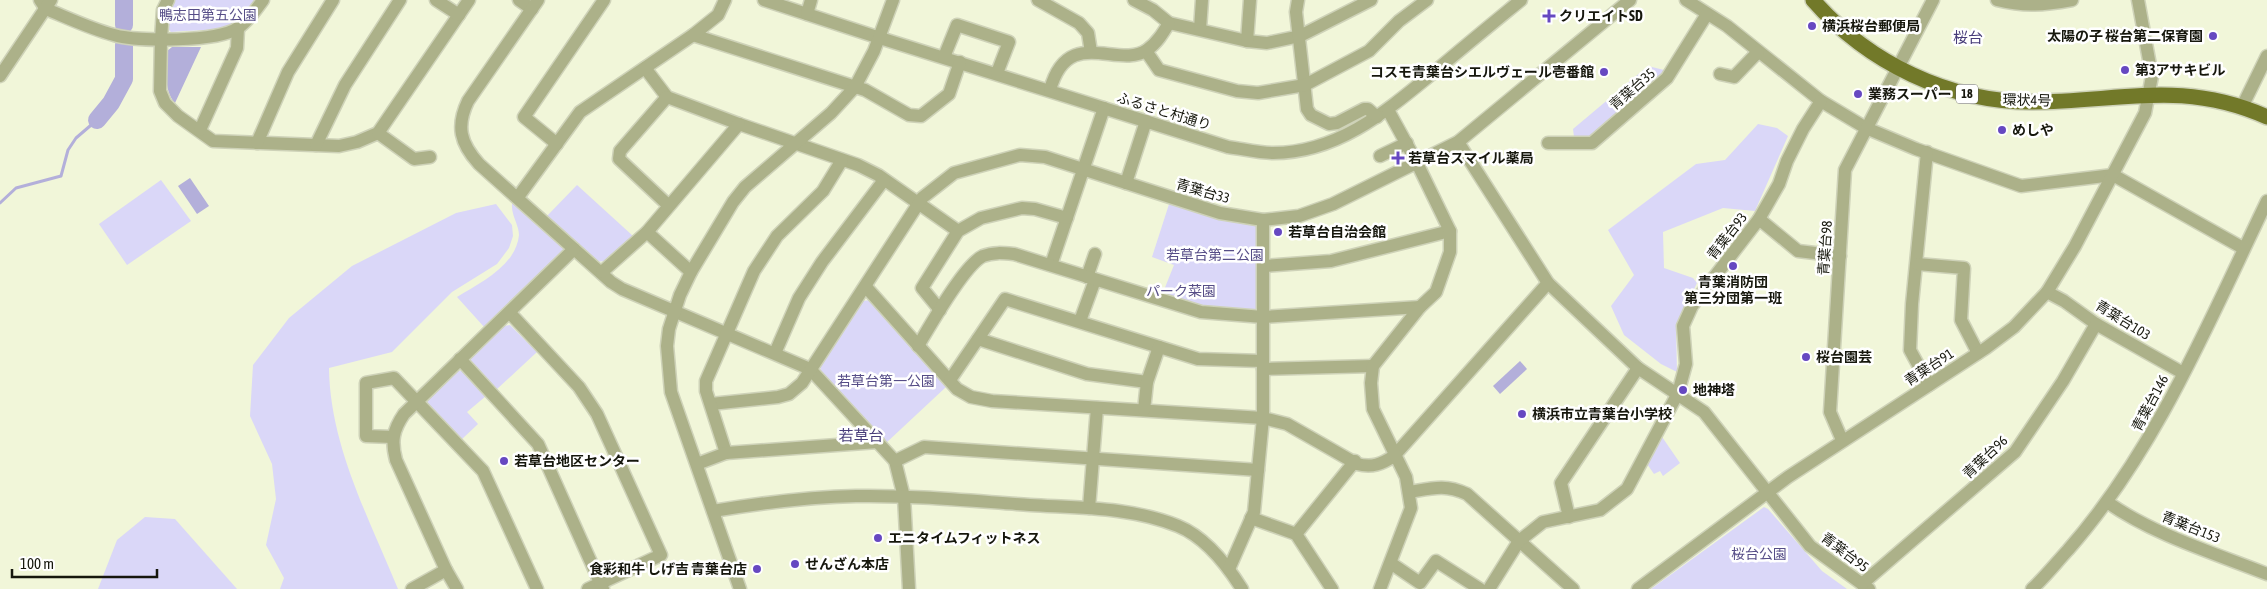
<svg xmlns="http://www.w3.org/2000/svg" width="2267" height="589" font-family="'Asap Condensed','Noto Sans JP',sans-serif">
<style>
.green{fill:#dad7f8}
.water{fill:#b3afda}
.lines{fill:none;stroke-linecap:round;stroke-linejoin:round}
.stream{stroke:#b3afda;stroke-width:3}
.river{stroke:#b3afda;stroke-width:18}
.minor-casing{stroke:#ced2b8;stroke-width:15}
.major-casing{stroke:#ced2b8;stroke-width:18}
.minor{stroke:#acb189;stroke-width:12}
.major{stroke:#727929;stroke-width:15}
.poi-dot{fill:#6648c1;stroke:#fff;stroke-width:2}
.labels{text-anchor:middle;stroke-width:5;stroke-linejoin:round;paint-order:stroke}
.shield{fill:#fff;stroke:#5c5d56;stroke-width:1}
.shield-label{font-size:12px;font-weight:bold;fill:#16170d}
.park-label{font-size:14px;fill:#564d87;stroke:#fff}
.poi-label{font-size:14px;font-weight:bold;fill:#16170d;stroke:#fff;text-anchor:start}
.street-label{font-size:14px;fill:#16170d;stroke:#fff}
.neighbourhood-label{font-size:15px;fill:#473c79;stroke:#fff}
</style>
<rect width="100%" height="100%" fill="#f1f6d9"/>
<!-- green -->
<g class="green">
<path d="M 173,0 L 256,0 C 232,37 207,28 171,32 L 166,27 Z"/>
<path d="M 1648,66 L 1664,70 L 1663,76 L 1591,138 L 1574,137 L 1573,129 Z"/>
<path d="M 1758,124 L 1777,128 L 1788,136 L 1755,211 L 1723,208 L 1663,232 L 1664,268 L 1693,278 L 1697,283 L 1676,327 L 1677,372 L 1661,364 L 1624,335 L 1611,306 L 1634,275 L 1608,230 L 1696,164 L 1725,160 Z"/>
<path d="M 161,180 L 191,221 L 127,265 L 99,224 Z"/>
<path d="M 577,185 L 633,236 L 606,261 L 595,262 L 547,216 Z"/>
<path d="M 1171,198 L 1263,220 L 1256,268 L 1259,306 L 1253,312 L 1224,312 L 1160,300 L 1174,265 L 1152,257 Z"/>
<path d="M 514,203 L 567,251 L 485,328 L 457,297 C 480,283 516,266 519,235 C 519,225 511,215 512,204 Z"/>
<path d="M 496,204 L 512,225 L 513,236 L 509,248 L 497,264 L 452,292 L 392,352 L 329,368 C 330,446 369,518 398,589 L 280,589 L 284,578 L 266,545 L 276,499 L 272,464 L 250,416 L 253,365 L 289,318 L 352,266 L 456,213 Z"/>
<path d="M 871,300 L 946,387 L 886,443 L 821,372 L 820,365 L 862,301 Z"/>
<path d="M 510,325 L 537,352 L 496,390 L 470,363 L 472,356 L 504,326 Z"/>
<path d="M 456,371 L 462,371 L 486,396 L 467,412 L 478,424 L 461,440 L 426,405 L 429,397 Z"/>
<path d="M 1660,434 L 1680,463 L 1663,476 L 1660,471 L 1654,474 L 1645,461 Z"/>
<path d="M 1764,507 L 1768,509 L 1822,571 L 1847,589 L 1651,589 Z"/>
<path d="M 145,517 L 175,519 L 237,589 L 98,589 L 117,540 Z"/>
</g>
<!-- water -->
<g class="water">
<path d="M 172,47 L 201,47 L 175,103 C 163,90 167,68 167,51 Z"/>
<path d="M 190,178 L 209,206 L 197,214 L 178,186 Z"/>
<path d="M 1520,361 L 1527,369 L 1500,394 L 1493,386 Z"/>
</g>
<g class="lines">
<!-- stream -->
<path class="stream" d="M 0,203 L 16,188 L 61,176 L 68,150 L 76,138 L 97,120"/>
<!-- river -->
<g class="river">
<path d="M 124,0 L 124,25"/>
<path d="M 97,120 L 111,103 L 124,79 L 124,45"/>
</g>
<!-- minor casing -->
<g class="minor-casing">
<g id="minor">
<path d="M 40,0 L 46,9 C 68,18 91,29 114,35 C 138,42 217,42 238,28 C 248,21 256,10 263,0"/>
<path d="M 168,0 L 163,10 L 161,39 L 160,91 L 165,103 L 178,116 L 213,141 L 339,146 L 357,142 L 378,133 L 469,0"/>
<path d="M 436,0 L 459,15"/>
<path d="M 519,0 L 532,9"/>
<path d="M 538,0 L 468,101 C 456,126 460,143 479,164 L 611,282 L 622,289 L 810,369 L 895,461 L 904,497 L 909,589"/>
<path d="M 764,0 L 880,38 L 1228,147 C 1243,149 1259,153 1273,153 C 1340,153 1390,108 1439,68 C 1466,45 1493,23 1521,0"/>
<path d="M 1038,0 L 1079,23 L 1088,33 L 1091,52"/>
<path d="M 1134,0 L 1153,10 L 1169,23 L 1247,41 L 1267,43 L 1300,36 L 1371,0"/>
<path d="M 1298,0 L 1296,12 L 1306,100 L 1307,109 L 1311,115 L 1329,124 L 1337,123 L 1364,109 L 1368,109 L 1377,117"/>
<path d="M 1686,0 L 1727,26 L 1821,101 L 1866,128 L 1916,149 L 2021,186 L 2113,175 L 2243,248"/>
<path d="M 1997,0 C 2025,7 2044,5 2072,0"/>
<path d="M 807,14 L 811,0"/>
<path d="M 1200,29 L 1202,0"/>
<path d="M 693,35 L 865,90 L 909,115 L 921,116 L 949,94 L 960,62"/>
<path d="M 1247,41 L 1250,0"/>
<path d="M 1146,51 L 1159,70 L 1237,91 L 1258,93 L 1305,85 L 1369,51 L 1399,21 L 1427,0"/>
<path d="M 944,57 L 957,25 L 1009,42 L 997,73"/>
<path d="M 645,68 L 667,97 L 739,124 L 858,165 L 878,175 L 958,231"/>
<path d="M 1720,74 L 1734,77 L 1758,52"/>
<path d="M 0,76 L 51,0"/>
<path d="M 1050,90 C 1068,24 1118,70 1147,50 C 1157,43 1163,33 1169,23"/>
<path d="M 667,97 L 620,151 L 619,159 L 668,205"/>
<path d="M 2242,107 L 2267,56"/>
<path d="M 200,130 L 237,48 L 238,28"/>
<path d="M 378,133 L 414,159 L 430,157"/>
<path d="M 1458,142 L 1548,283 L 1638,368 L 1704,412 L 1810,546 L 1869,589"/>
<path d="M 257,143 L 288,72 L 333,0"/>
<path d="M 1548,143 L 1592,143 L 1667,78 L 1707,14"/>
<path d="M 557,144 L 524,117 L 604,0"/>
<path d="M 316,145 L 345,85 L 400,0"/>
<path d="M 1927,152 L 1912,304 L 1910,350 L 1929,385"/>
<path d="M 1380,156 L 1407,143"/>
<path d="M 1126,183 L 1146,121"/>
<path d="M 518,197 L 580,112 L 693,35 L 718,15 L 725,0"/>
<path d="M 1759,219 L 1798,251 L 1840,256"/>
<path d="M 647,232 L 691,272"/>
<path d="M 1917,264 L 1964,268 L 1961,320 L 1978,353"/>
<path d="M 1051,265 L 1104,108"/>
<path d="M 1264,266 L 1331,261 L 1450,231"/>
<path d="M 602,272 L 647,232 L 739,124"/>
<path d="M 1087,277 L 1095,254"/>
<path d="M 866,287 L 957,389 L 971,397 L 992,401 L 1263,418 L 1287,424 L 1357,464 C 1372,468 1382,464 1394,456 L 1548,283"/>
<path d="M 2047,292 L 2064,301 L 2096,324 L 2183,373"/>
<path d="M 940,310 L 922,288 L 958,231 L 981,218 L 1022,208 L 1035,209 L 1067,218"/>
<path d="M 510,313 L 579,387 L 597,414 L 661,555 L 588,589"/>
<path d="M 1080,321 L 1095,280"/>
<path d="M 978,339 L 1087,374 L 1147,382"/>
<path d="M 918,346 C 930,326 964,265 983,256 C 993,252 1003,253 1014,254 L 1201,312 L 1263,317 L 1420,307"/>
<path d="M 775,353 L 799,298 L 822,262 L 884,180"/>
<path d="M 460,359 L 538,444 L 603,589"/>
<path d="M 1263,369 L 1373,366"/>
<path d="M 950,380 L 1005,299 L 1198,359 L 1262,361"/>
<path d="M 711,404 L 778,397 L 789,394 L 802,383 L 922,198 L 954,173 L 1020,155 L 1045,157 L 1220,213 L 1263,220 L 1299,216 L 1333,204 L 1458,142 L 1630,0"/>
<path d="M 1144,410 L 1147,382 L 1159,347"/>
<path d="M 393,437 L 366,436 L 366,383 L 394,378 L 483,471 L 537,589"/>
<path d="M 1842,440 L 1830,412 L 1845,170 L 1933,0"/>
<path d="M 726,453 L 706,391 L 706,381 L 754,271 L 777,236 L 823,191 L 842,160"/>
<path d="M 895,461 L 924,447 L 1258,470"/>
<path d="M 697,464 L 726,453 L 878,442"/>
<path d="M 1410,492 C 1433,488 1445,484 1467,494 L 1573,589"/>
<path d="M 2107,502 C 2154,535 2214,553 2267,574"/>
<path d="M 1089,508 L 1097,408"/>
<path d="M 713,511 C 761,503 808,497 856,496 C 914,495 972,501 1030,505 C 1080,508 1132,507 1178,526 C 1205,537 1227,565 1242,589"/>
<path d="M 1569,517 L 1561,483 L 1638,368"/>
<path d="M 1251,518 L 1296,534 L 1332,589"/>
<path d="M 1296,534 L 1355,461"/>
<path d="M 1392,564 L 1420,583 L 1436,561 L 1480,589"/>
<path d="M 1229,569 L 1254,512 L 1258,470 L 1263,418 L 1263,220"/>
<path d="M 1862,584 L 2015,452 L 2063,381 L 2096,324"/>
<path d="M 412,589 L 446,570"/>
<path d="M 457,589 L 446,570 L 396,460 C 391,441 393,430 404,414 L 574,249"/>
<path d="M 740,589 L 671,392 L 667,346 L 669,329 L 680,295 L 691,272 L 733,202 L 745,187 L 831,113 L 855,87 L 874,51 L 893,0"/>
<path d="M 1380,589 L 1411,508 L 1406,477 L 1373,409 L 1371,383 L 1373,366 L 1420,307 L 1436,292 L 1450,252 L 1450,231 L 1416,161 L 1388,110"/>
<path d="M 1489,589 L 1519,541 L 1543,522 L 1600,510 L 1627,489 L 1678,393 L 1686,364 L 1683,326 L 1692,306 L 1759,219 L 1779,184 L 1787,161 L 1803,129 L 1821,101"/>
<path d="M 1638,589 L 1788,477 L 1986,348 L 2014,327 L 2047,292 L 2075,246 L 2145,113 L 2152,76 L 2138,0"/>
<path d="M 2032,589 C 2045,577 2056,563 2068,550 C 2157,449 2209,321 2267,201"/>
</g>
</g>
<!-- major casing -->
<g class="major-casing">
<path id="major" d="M 1813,0 C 1868,63 1949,102 2032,102 C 2119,102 2182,79 2267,117"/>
</g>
<!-- minor -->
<use href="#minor" class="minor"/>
<!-- major -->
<use href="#major" class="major"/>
</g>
<!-- markers -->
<g class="poi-dot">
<path d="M1546.5 8.5h5v5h5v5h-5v5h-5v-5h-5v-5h5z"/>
<circle cx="1812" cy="26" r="5"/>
<circle cx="2213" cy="36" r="5"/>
<circle cx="2125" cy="70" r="5"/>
<circle cx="1604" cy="72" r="5"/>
<circle cx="1858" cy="94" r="5"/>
<circle cx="2002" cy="130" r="5"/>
<path d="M1395.5 150.5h5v5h5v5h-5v5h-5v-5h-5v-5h5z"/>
<circle cx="1278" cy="232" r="5"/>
<circle cx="1733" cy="266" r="5"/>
<circle cx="1806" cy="357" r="5"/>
<circle cx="1683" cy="390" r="5"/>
<circle cx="1522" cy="414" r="5"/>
<circle cx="504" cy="461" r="5"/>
<circle cx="878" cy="538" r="5"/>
<circle cx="795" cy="564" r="5"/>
<circle cx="757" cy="569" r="5"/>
</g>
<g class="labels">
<!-- shield labels -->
<rect class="shield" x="1956" y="84.5" width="22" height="19" rx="4"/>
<g class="shield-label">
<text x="1967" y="98">18</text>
</g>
<!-- park labels -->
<g class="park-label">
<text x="208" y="20">鴨志田第五公園</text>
<text x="1215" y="260">若草台第二公園</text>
<text x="1181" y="296">パーク菜園</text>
<text x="886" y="386">若草台第一公園</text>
<text x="1759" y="559">桜台公園</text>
</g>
<!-- poi labels -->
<g class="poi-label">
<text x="1559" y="21">クリエイトSD</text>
<text x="1822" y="31">横浜桜台郵便局</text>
<text x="2203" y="41" text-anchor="end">太陽の子 桜台第二保育園</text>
<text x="2135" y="75">第3アサキビル</text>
<text x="1594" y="77" text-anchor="end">コスモ青葉台シエルヴェール壱番館</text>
<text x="1868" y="99">業務スーパー</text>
<text x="2012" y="135">めしや</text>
<text x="1408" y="163">若草台スマイル薬局</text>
<text x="1288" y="237">若草台自治会館</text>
<text x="1733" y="287" text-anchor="middle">青葉消防団<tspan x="1733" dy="16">第三分団第一班</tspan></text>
<text x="1816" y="362">桜台園芸</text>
<text x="1693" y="395">地神塔</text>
<text x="1532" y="419">横浜市立青葉台小学校</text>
<text x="514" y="466">若草台地区センター</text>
<text x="888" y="543">エニタイムフィットネス</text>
<text x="805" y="569">せんざん本店</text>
<text x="747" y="574" text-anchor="end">食彩和牛 しげ吉 青葉台店</text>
</g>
<!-- street labels -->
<g class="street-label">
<text transform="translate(1632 89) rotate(-41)" y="5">青葉台35</text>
<text transform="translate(2027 100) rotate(1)" y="5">環状4号</text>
<text transform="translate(1164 111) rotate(17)" y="5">ふるさと村通り</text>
<text transform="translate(1203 191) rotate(16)" y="5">青葉台33</text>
<text transform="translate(1727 236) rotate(-52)" y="5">青葉台93</text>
<text transform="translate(1825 248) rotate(-86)" y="5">青葉台98</text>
<text transform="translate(2123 320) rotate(32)" y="5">青葉台103</text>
<text transform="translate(1929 367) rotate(-33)" y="5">青葉台91</text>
<text transform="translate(2150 403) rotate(-62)" y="5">青葉台146</text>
<text transform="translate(1985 457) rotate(-43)" y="5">青葉台96</text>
<text transform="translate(2191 527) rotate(22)" y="5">青葉台153</text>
<text transform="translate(1845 552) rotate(37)" y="5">青葉台95</text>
</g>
<!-- neighbourhood labels -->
<g class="neighbourhood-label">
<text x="1968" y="43">桜台</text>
<text x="861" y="441">若草台</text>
</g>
</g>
<!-- scale -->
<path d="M12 569v8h145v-8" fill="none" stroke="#16170d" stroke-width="2.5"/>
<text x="20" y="569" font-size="15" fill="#16170d" stroke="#ffffff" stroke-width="4" paint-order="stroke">100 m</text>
</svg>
